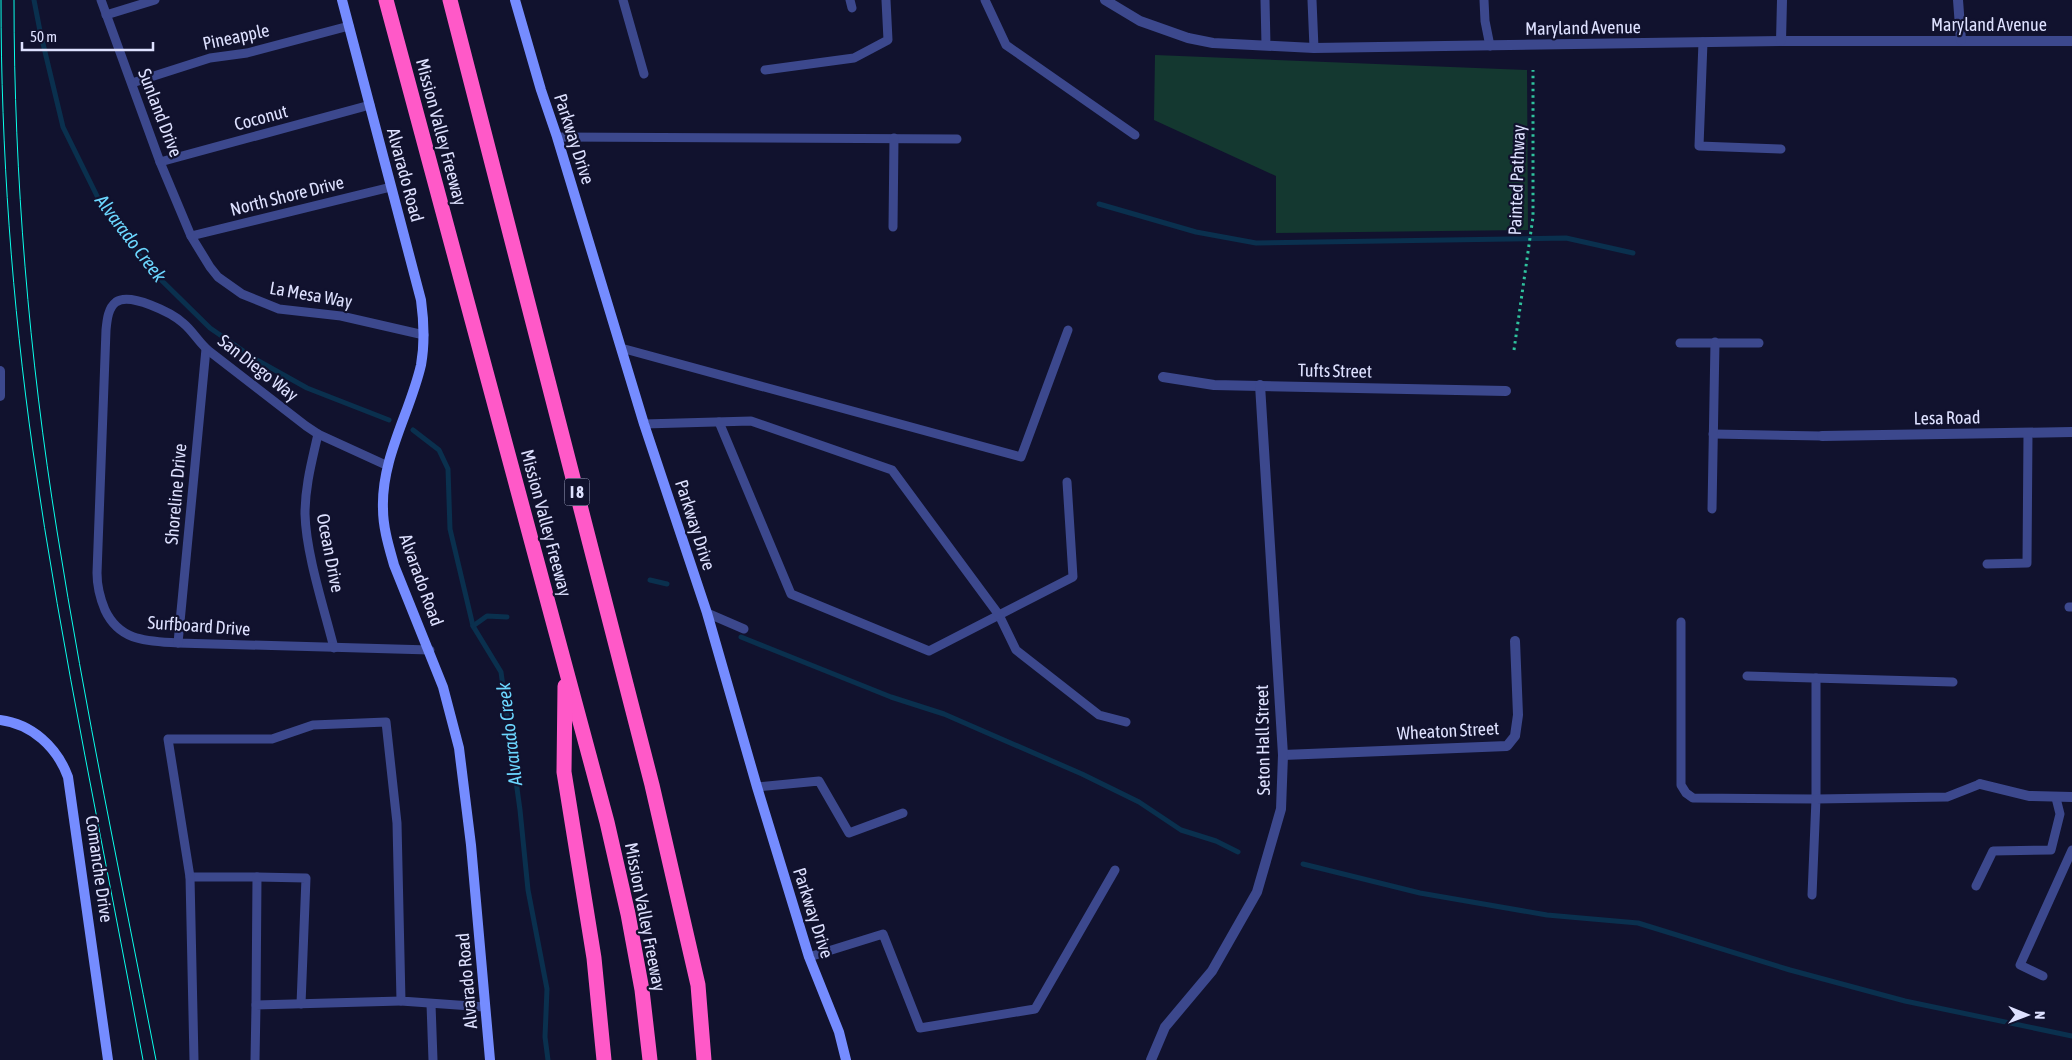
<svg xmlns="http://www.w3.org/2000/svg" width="2072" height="1060" font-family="'Asap Condensed',sans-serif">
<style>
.green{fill:#143830}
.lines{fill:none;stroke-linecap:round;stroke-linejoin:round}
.stream{stroke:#0a304e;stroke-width:5}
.path{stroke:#2fc29d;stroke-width:3;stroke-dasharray:2.5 4;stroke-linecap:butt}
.lane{stroke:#3c488d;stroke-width:9}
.street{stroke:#3c488d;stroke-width:10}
.secondary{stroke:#758cff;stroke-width:10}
.highway{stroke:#ff59c8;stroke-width:15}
.tram{stroke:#0affe9;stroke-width:1}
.labels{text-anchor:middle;stroke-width:4.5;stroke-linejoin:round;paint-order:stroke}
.shield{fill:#11122e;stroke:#a0a3c0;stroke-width:1}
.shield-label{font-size:16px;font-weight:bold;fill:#dee1ff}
.street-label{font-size:18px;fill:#dee1ff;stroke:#11122e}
.water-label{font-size:19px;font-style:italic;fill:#6cd7ff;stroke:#11122e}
</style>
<rect width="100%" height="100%" fill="#11122e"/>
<!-- green -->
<path class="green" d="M 1155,55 L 1527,70 L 1528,230 L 1276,233 L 1276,176 L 1154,120 Z"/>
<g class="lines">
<!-- stream -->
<g class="stream">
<path d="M 34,0 L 40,31 L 63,127 L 99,200 L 148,267 L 210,328 L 255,359 L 307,388 L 389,420"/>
<path d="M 1099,204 L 1196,232 L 1256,243 L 1566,238 L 1633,253"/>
<path d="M 413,430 L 439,450 L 448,469 L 450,529 L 473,626 L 501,672 L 520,810 L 528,890 L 547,989 L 545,1037 L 548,1060"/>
<path d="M 650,580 L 667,584"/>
<path d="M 473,626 L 487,616 L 507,617"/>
<path d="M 741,637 L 891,697 L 944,714 L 1082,774 L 1139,802 L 1181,830 L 1216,841 L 1238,852"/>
<path d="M 1303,864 L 1420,893 L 1547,915 L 1638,923 L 1790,970 L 1905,1001 L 2072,1036"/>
</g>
<!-- path -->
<path class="path" d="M 1514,350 L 1533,217 L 1533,70"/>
<!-- lane -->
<g class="lane">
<path d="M 101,0 L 160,162 L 191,236 L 210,267 L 218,277 L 242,294 L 279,309 L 341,316 L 424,335"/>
<path d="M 623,0 L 644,74"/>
<path d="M 850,0 L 852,8"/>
<path d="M 985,0 L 1006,45 L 1135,135"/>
<path d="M 1265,0 L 1266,45"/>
<path d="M 1312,0 L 1314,48"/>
<path d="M 1484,0 L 1485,21 L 1490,46"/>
<path d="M 106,15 L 155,0"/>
<path d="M 1703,42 L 1699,146 L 1781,149"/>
<path d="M 765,70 L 854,58 L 888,40 L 886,0"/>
<path d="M 132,83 L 210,58 L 247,53 L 349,26"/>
<path d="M 557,137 L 957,139"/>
<path d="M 160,162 L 370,105"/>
<path d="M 893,227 L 894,138"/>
<path d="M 191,236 L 391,187"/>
<path d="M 1680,343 L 1759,343"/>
<path d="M 621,348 L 1021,457 L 1068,330"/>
<path d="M 719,422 L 791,594 L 929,651 L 999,615 L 1016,650 L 1099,715 L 1126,722"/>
<path d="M 644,424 L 751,421 L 892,470 L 999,615 L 1073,577 L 1067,482"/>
<path d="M 318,434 C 312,461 305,486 305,514 C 306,554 324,608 334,648"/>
<path d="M 1713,434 L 1822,436"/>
<path d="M 388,466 L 318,434 L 306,426 C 274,401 241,376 209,351 C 199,343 193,331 183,323 C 172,313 130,292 116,302 C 108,308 107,320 106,330 L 97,573 C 97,586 100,598 105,610 C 120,642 148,641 178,643 L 430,650"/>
<path d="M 1712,509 L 1715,342"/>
<path d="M 1987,564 L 2027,563 L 2028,433"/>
<path d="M 2069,607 L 2072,607"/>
<path d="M 707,613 L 744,629"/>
<path d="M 1681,622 L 1681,785 L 1686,793 L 1693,798 L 1816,799 L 1816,678"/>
<path d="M 178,643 L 206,349"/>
<path d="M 1747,676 L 1953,682"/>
<path d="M 757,787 L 819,781 L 849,833 L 903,813"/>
<path d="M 190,877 L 257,877 L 256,1005"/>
<path d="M 257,877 L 306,878 L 301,1004"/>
<path d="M 1976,886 L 1993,851 L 2051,850 L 2060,814 L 2056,798"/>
<path d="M 1812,895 L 1816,799 L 1947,797 L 1980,784"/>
<path d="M 809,957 L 883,934 L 920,1028 L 1035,1009 L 1115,870"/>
<path d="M 2043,976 L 2020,965 L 2072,850"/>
<path d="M 431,1004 L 433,1060"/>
<path d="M 194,1060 L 190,877 L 168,739 L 272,739 L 313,725 L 386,722 L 397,823 L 401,1001 L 485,1007"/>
<path d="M 255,1060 L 256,1005 L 401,1001"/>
</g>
<!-- street -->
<g class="street">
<path d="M 1105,0 L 1140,21 L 1188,38 L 1213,43 L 1314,48 L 1781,41 L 2072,41"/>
<path d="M 1958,0 L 1961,40"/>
<path d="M 1781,41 L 1782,0"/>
<path d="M 0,371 L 0,396"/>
<path d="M 1163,377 L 1214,385 L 1506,391"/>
<path d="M 1822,436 L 2072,432"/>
<path d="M 1283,755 L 1507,746 L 1515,736 L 1518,715 L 1515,641"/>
<path d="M 1980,784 L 2029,796 L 2072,797"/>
<path d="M 1151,1060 L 1165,1027 L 1212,971 L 1257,892 L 1281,809 L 1283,755 L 1260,385"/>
</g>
<!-- secondary -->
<g class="secondary">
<path d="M 342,0 L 421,300 C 424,322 425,343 421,365 C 410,413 381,458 383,509 C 383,528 389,547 394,565 L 443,687 L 459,748 L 471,845 L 490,1060"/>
<path d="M 515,0 L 541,90 L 557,137 L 644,424 L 707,613 L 757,787 L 809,957 L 839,1032 L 846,1060"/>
<path d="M 0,720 C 32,724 57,747 68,777 L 108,1060"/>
</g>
<!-- highway -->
<g class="highway">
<path d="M 386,0 L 607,822 L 628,914 L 642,990 L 650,1060"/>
<path d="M 450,0 L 652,785 L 698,985 L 704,1060"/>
<path d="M 565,686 L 564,772 L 594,958 L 604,1060"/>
</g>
<!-- tram -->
<g class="tram">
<path d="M 1,0 C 1,150 12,302 33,451 C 62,655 106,857 143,1060"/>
<path d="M 14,0 C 14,177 29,356 57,531 C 85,708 122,884 156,1060"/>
</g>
</g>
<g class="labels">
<!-- shield labels -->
<rect class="shield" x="564.5" y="478.5" width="25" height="27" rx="4"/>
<g class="shield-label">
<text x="577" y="498">I 8</text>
</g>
<!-- street labels -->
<g class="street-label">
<text x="1989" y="31">Maryland Avenue</text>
<text transform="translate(1583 28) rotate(-1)" y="6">Maryland Avenue</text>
<text transform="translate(236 37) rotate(-12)" y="6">Pineapple</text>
<text transform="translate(160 113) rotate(69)" y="6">Sunland Drive</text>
<text transform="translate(261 118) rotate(-15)" y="6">Coconut</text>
<text transform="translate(441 132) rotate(75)" y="6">Mission Valley Freeway</text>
<text transform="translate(574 139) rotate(72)" y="6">Parkway Drive</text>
<text transform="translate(405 175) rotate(75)" y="6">Alvarado Road</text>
<text transform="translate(1517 180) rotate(-88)" y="6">Painted Pathway</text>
<text transform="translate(287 196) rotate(-14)" y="6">North Shore Drive</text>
<text transform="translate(311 295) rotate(10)" y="6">La Mesa Way</text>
<text transform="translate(258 368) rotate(38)" y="6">San Diego Way</text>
<text transform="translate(1335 371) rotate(1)" y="6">Tufts Street</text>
<text transform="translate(1947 418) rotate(-1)" y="6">Lesa Road</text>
<text transform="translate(176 494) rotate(-85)" y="6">Shoreline Drive</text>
<text transform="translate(546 523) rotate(75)" y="6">Mission Valley Freeway</text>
<text transform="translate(695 525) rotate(72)" y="6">Parkway Drive</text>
<text transform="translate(330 553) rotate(79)" y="6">Ocean Drive</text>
<text transform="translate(421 580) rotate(70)" y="6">Alvarado Road</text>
<text transform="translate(199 626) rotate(4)" y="6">Surfboard Drive</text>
<text transform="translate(1448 731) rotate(-3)" y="6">Wheaton Street</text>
<text transform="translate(1263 740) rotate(-91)" y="6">Seton Hall Street</text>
<text transform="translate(99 869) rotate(82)" y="6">Comanche Drive</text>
<text transform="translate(813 913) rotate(72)" y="6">Parkway Drive</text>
<text transform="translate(645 917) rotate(79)" y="6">Mission Valley Freeway</text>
<text transform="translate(467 981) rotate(-95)" y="6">Alvarado Road</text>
</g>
<!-- water labels -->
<g class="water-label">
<text transform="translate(131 238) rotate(53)" y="7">Alvarado Creek</text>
<text transform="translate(509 734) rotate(-97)" y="7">Alvarado Creek</text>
</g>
</g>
<!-- north arrow -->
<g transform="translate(2027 1015) rotate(91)" stroke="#11122e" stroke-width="4" paint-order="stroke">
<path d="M0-4L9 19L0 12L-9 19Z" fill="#dee1ff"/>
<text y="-8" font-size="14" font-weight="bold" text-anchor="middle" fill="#dee1ff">N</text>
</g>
<!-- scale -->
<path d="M22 42v8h131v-8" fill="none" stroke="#dee1ff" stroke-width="2.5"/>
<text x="30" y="42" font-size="15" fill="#dee1ff" stroke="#11122e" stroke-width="4" paint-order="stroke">50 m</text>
</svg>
